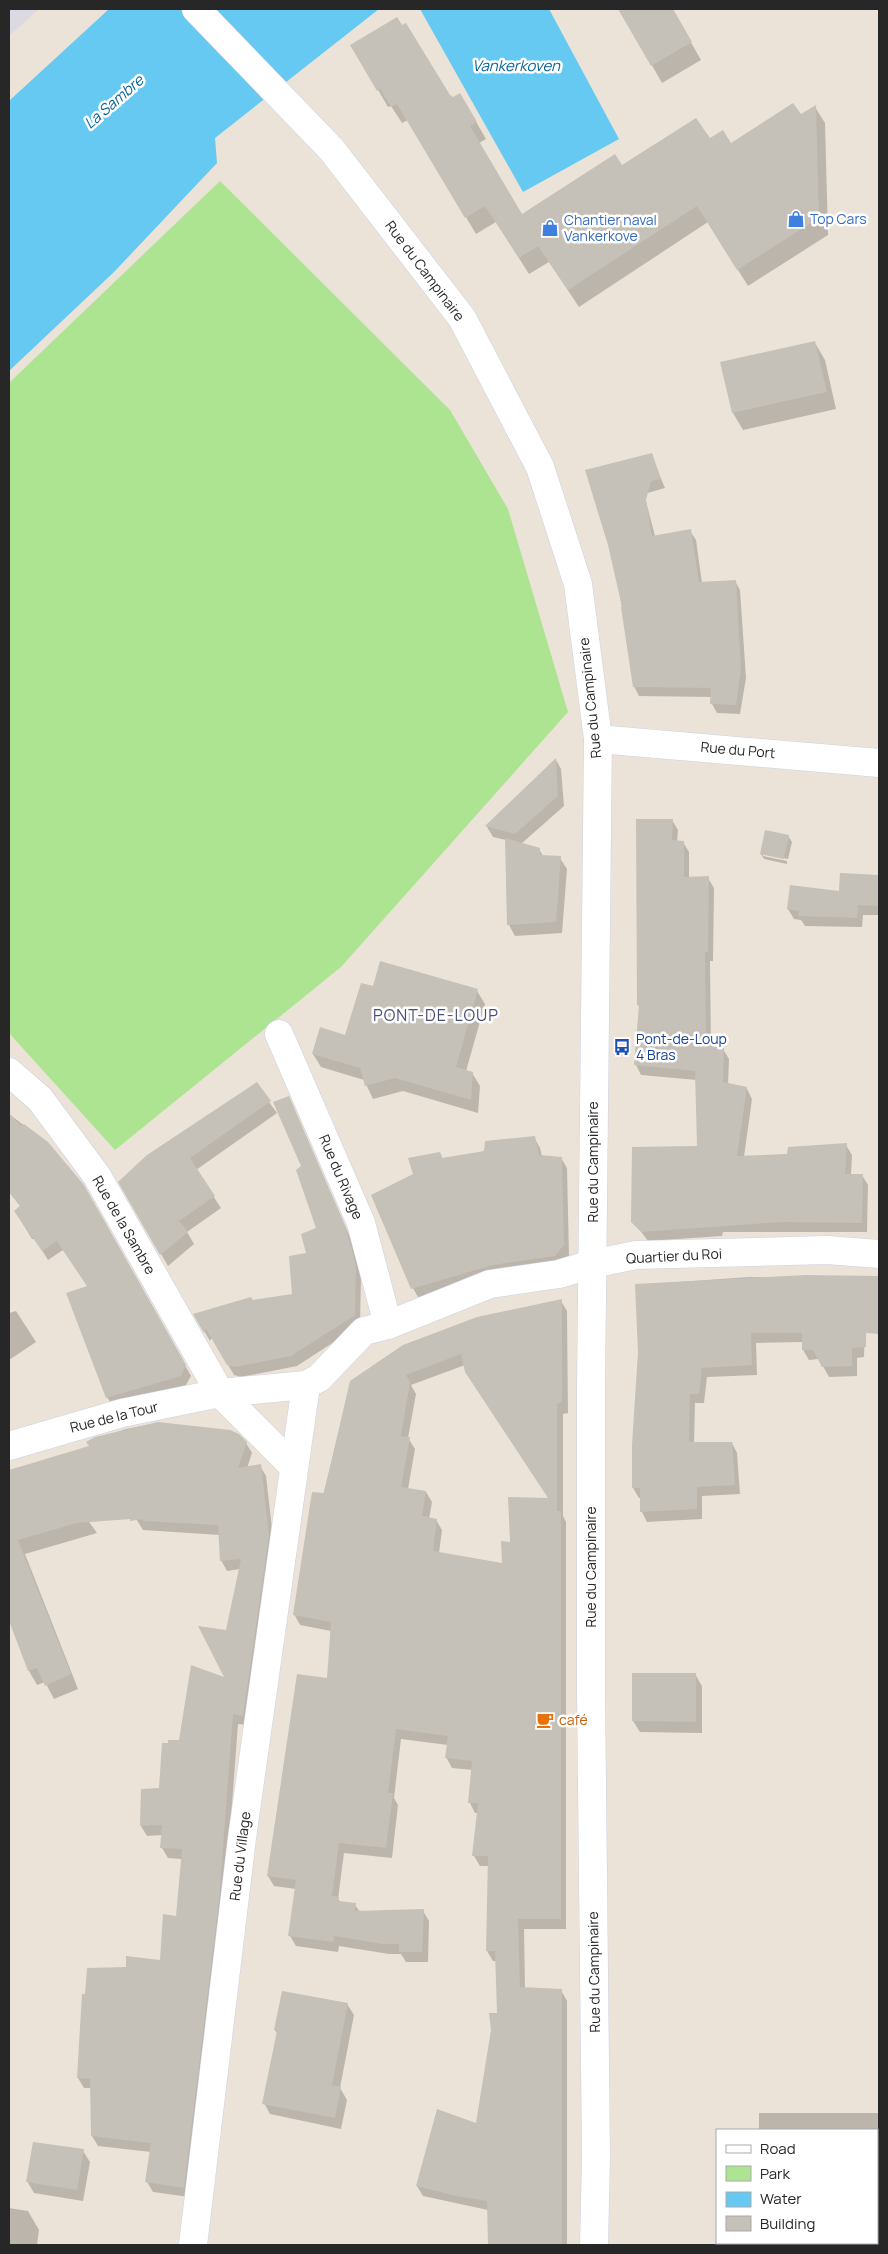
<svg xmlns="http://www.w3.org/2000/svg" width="888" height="2254" font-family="Manrope,sans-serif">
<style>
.industrial{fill:#dcd9e2}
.green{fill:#ace491}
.water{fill:#65c9f2}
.shadow{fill:#0003;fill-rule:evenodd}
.building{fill:#c5c0b8;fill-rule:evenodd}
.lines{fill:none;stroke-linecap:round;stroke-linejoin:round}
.street-casing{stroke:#cdd0e1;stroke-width:29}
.secondary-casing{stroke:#cdd0e1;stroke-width:29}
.street{stroke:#fff;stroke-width:28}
.secondary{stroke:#fff;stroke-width:28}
.labels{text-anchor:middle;stroke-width:5;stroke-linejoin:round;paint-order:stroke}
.shop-label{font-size:14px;fill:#366cbe;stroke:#fff;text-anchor:start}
.street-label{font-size:14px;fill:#272727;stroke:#fff}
.transit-label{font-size:14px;fill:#164399;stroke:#fff;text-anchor:start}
.food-label{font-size:14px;fill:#c56008;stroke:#fff;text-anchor:start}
.water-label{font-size:15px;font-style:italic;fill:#096499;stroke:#fff}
.quarter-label{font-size:16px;letter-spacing:1px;fill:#474f78;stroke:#fff}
</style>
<rect width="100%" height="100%" fill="#ebe3d8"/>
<!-- industrial -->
<path class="industrial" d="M 9,9 L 39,9 L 9,36 Z"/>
<!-- green -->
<path class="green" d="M 220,181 L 450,410 L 508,509 L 568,712 L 341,967 L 115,1150 L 9,1033 L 9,383 Z"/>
<!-- water -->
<g class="water">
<path d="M 109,9 L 379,9 L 215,138 L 217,163 L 114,272 L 9,371 L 9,101 Z"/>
<path d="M 420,9 L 549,9 L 619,139 L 523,192 Z"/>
</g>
<!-- shadow -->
<g class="shadow">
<path d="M 620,9 L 672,9 L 701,60 L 662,83 Z"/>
<path d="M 352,45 L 452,99 L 460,94 L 486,139 L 479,143 L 522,216 L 622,166 L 710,140 L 731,145 L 800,116 L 815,107 L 825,123 L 828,235 L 748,286 L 708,222 L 579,307 L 549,262 L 529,274 L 496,222 L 476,234 L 408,120 L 402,123 L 391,106 L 388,107 Z"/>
<path d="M 815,343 L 825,360 L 836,409 L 743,430 L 733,413 Z"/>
<path d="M 651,455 L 665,488 L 644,494 L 655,536 L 690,531 L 696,540 L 702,583 L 735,581 L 740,590 L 746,678 L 740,714 L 717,713 L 712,704 L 712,697 L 639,696 L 634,686 L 618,581 Z"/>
<path d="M 556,760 L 561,769 L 564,806 L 521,844 L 539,849 L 543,856 L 560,858 L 567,869 L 562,933 L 515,936 L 509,925 L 506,840 L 493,837 L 487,827 Z"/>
<path d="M 672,820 L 678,830 L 677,842 L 683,842 L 689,852 L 689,878 L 708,878 L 714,888 L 713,961 L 710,961 L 711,1047 L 723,1049 L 729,1059 L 728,1085 L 747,1089 L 752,1099 L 744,1157 L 789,1155 L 846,1145 L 852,1155 L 851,1175 L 862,1175 L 868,1185 L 867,1232 L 723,1232 L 722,1236 L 648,1241 L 633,1221 L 698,1147 L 697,1080 L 641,1075 L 636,1065 L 640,1008 L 638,1005 Z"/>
<path d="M 788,836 L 792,842 L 788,859 L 763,854 L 763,856 L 787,861 L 787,864 L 764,859 L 761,854 Z"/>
<path d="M 841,874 L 879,877 L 879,915 L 863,915 L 862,927 L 805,926 L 801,920 L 794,919 L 788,909 L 791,886 L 840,892 Z"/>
<path d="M 477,991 L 485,1004 L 466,1071 L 472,1073 L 480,1086 L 478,1113 L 403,1091 L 373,1099 L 364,1080 L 321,1067 L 313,1054 L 346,1036 Z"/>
<path d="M 256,1084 L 277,1113 L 196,1170 L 221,1208 L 187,1232 L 194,1244 L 168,1266 L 120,1182 Z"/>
<path d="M 288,1097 L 351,1239 L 361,1276 L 360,1325 L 297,1366 L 241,1377 L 234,1375 L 212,1337 L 210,1341 L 195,1315 L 252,1301 L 294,1296 L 318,1229 Z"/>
<path d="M 9,1114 L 47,1143 L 83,1185 L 191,1376 L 186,1385 L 113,1407 L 107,1397 L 88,1287 L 63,1250 L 48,1260 L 35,1239 L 32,1239 L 15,1211 L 21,1207 L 9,1192 L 9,1177 L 21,1166 L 9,1155 Z"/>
<path d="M 534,1137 L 540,1148 L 542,1157 L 561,1158 L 567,1168 L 569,1256 L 561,1266 L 419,1299 L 413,1288 L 414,1174 L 440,1153 L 443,1159 L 486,1152 Z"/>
<path d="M 749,1277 L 860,1278 L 866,1288 L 864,1357 L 857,1358 L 857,1376 L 829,1377 L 819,1359 L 809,1360 L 803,1350 L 803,1342 L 756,1343 L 757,1375 L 707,1377 L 704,1403 L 695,1403 L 694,1443 L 732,1443 L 737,1453 L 740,1494 L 702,1496 L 702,1519 L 647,1522 L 642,1512 L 641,1498 L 639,1498 L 633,1488 L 639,1352 L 636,1285 Z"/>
<path d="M 561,1301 L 567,1311 L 568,1413 L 563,1414 L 563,1516 L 566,1522 L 566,1929 L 524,1929 L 525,1989 L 561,1990 L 567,2001 L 567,2245 L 489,2245 L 488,2210 L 423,2196 L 417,2186 L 477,2125 L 499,2014 L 496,1961 L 493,1961 L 487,1951 L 489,1866 L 480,1866 L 474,1856 L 478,1813 L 475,1813 L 470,1803 L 473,1770 L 452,1768 L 446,1757 L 448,1745 L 401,1739 L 394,1798 L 398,1805 L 392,1858 L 344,1853 L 338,1899 L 341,1903 L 355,1905 L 360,1912 L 423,1911 L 429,1921 L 428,1962 L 406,1962 L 401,1954 L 389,1954 L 339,1946 L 338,1952 L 296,1946 L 290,1936 L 296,1889 L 274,1886 L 268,1876 L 328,1680 L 331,1631 L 300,1625 L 294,1614 L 351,1382 ZM 465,1365 L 550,1499 L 512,1543 L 504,1564 L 439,1553 L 442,1530 L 436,1520 L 429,1519 L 432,1502 L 426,1492 L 408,1489 L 415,1449 L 408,1438 L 416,1394 L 411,1385 Z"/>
<path d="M 16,1311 L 36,1342 L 9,1360 L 9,1313 Z"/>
<path d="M 158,1423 L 246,1443 L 252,1453 L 247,1468 L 260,1466 L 266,1476 L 274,1546 L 249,1725 L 238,1724 L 224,1912 L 189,2197 L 153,2192 L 147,2182 L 151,2152 L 98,2146 L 92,2136 L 91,2088 L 84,2088 L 78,2078 L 83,1995 L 86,1995 L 127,1968 L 161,1962 L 177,1917 L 182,1859 L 168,1858 L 162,1848 L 163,1835 L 147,1836 L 141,1826 L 160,1790 L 169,1745 L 180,1742 L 227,1679 L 227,1631 L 240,1569 L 227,1571 L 221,1560 L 220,1535 L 143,1530 L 88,1442 L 126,1429 Z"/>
<path d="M 45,1460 L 97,1533 L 25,1554 L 78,1689 L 54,1699 L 45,1682 L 37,1685 L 29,1671 L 9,1617 L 9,1472 Z"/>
<path d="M 695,1674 L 702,1686 L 702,1733 L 640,1732 L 633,1721 Z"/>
<path d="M 347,2004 L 354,2015 L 340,2088 L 347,2100 L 341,2129 L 270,2114 L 264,2103 L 278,2035 L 275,2030 Z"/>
<path d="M 759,2113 L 879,2113 L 879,2245 L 761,2245 L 761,2243 L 877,2243 L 877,2130 L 759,2130 Z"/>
<path d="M 83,2151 L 90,2162 L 83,2201 L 34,2193 L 27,2181 Z"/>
<path d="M 9,2208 L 28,2211 L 39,2230 L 37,2245 L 9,2245 Z"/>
</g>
<!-- building -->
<g class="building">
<path d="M 618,9 L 673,9 L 692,42 L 651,66 Z"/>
<path d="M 397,17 L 402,25 L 406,23 L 450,95 L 453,97 L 460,93 L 477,122 L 470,126 L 522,214 L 615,154 L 622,165 L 696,118 L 710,138 L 723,130 L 731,143 L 793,103 L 801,114 L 816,105 L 819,218 L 737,270 L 697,206 L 568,290 L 538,246 L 519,258 L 485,206 L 465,218 L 397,104 L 391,107 L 380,89 L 377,91 L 350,45 Z"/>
<path d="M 815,341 L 827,392 L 732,413 L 720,362 Z"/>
<path d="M 652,453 L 661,479 L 651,481 L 646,500 L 652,536 L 691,529 L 699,582 L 736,580 L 741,668 L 736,705 L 710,704 L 711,688 L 633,687 L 621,607 L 622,607 L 608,545 L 585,470 Z"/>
<path d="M 556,758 L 558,796 L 515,834 L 485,826 Z"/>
<path d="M 636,819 L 673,819 L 672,840 L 684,841 L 684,877 L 709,876 L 708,952 L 705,952 L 706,1045 L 724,1048 L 723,1082 L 747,1087 L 737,1156 L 787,1154 L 788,1147 L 847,1143 L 845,1174 L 863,1174 L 862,1223 L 782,1222 L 641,1232 L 631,1222 L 632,1147 L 697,1146 L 695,1071 L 634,1065 L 639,1005 L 637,1005 Z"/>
<path d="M 765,830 L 789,835 L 784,859 L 760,854 Z"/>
<path d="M 505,838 L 540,848 L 540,855 L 561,856 L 556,922 L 507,925 Z"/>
<path d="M 840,873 L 879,875 L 879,906 L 858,905 L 857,918 L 798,916 L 799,911 L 787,909 L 790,885 L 839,891 Z"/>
<path d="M 380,961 L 478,989 L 456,1067 L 473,1072 L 471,1100 L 395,1078 L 365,1086 L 360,1068 L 312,1054 L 320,1027 L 345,1035 L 361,983 L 373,986 Z"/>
<path d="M 257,1082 L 271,1101 L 190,1158 L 215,1196 L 179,1221 L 188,1232 L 160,1255 L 118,1182 L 147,1155 Z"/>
<path d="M 289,1096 L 346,1228 L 356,1265 L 355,1315 L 291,1356 L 235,1367 L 227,1365 L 206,1329 L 204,1333 L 193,1314 L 251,1297 L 253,1300 L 292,1294 L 289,1256 L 306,1253 L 301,1234 L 316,1228 L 296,1170 L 301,1166 L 273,1102 Z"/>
<path d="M 9,1113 L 21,1126 L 24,1124 L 48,1142 L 84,1185 L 186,1365 L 181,1376 L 106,1398 L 66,1293 L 87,1286 L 57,1241 L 42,1251 L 14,1211 L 20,1206 L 9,1191 Z"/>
<path d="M 535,1136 L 539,1155 L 562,1157 L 564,1245 L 555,1256 L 493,1265 L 411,1289 L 371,1195 L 413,1174 L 408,1158 L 440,1152 L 442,1158 L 484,1151 L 485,1141 Z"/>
<path d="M 806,1275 L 879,1276 L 879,1334 L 866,1333 L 866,1347 L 852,1348 L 852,1366 L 822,1367 L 813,1350 L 802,1350 L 802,1333 L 751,1333 L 752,1365 L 702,1368 L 699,1394 L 690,1394 L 689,1442 L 732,1442 L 735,1485 L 697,1487 L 697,1509 L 640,1512 L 640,1488 L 632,1488 L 632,1445 L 638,1352 L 635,1284 Z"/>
<path d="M 562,1299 L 562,1402 L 557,1404 L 557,1511 L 561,1511 L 561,1919 L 518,1919 L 520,1987 L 562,1989 L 562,2245 L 488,2245 L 487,2201 L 456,2196 L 416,2186 L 437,2109 L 476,2123 L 491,2030 L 489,2013 L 497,2013 L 495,1951 L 486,1951 L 488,1856 L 472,1856 L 478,1803 L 468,1803 L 472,1761 L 445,1758 L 448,1736 L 396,1729 L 388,1793 L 393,1793 L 386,1848 L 339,1843 L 332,1896 L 339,1897 L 338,1901 L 356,1903 L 355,1911 L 424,1909 L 422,1952 L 399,1952 L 399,1944 L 382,1944 L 334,1936 L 333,1942 L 288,1936 L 296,1880 L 267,1876 L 297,1674 L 327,1678 L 331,1622 L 293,1615 L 312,1492 L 324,1493 L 350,1381 L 403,1345 L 477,1317 ZM 461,1354 L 465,1372 L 548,1498 L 508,1497 L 510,1542 L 501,1541 L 502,1563 L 433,1551 L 437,1519 L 422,1516 L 426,1491 L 401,1487 L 410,1437 L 401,1436 L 410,1382 L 406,1375 Z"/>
<path d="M 158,1422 L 230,1430 L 239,1434 L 247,1442 L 238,1468 L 261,1464 L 269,1535 L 243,1716 L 233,1714 L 219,1901 L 184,2188 L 145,2182 L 151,2143 L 91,2136 L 90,2079 L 77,2078 L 82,1994 L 85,1994 L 87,1968 L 126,1967 L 126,1956 L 160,1960 L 163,1914 L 176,1916 L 182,1849 L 160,1848 L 162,1825 L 140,1826 L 141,1789 L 159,1788 L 162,1743 L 168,1743 L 168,1740 L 179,1740 L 191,1665 L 224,1677 L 198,1626 L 226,1630 L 241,1559 L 220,1561 L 218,1525 L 143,1521 L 143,1519 L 130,1521 L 130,1519 L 77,1523 L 18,1540 L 71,1674 L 45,1686 L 37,1668 L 28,1671 L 9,1621 L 9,1470 L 89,1446 L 86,1442 L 95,1437 Z"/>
<path d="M 632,1673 L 696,1673 L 696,1722 L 632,1721 Z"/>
<path d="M 282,1991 L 348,2003 L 332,2085 L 341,2087 L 335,2118 L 262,2104 L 277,2031 L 274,2030 Z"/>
<path d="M 33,2142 L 84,2149 L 77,2190 L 26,2182 Z"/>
</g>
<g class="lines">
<!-- street casing -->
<g class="street-casing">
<g id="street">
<path d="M 598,739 L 879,763"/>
<path d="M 279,1034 L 361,1223 L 388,1325"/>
<path d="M 9,1072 L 40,1099 L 97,1176 L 220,1393 L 294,1467"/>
<path d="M 9,1446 L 122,1413 L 220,1393 L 306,1385 L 319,1378 L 364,1331 L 388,1325 L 490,1284 L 559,1274 L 592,1264"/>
<path d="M 193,2245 L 242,1838 L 306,1385"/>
</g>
</g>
<!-- secondary casing -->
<g class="secondary-casing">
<g id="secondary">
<path d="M 196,9 L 332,150 L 462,318 L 540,467 L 578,584 L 598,739 L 591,1388 L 591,1693 L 596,2157 L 594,2245"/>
<path d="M 592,1264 L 636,1255 L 827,1250 L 879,1254"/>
</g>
</g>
<!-- street -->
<use href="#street" class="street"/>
<!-- secondary -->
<use href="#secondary" class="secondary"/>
</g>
<!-- icons -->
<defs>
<g id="shop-bare" transform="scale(1.35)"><path d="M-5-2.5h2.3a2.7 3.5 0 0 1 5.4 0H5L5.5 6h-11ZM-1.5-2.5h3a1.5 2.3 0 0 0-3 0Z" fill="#3f7fe0" stroke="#fff" stroke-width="2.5" paint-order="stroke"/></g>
<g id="bus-bare" transform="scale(1.35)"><path d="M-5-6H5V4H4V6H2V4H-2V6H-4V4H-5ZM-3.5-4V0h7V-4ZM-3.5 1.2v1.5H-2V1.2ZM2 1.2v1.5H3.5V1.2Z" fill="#1a4fb4" stroke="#fff" stroke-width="2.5" paint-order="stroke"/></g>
<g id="cafe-bare" transform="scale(1.35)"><path d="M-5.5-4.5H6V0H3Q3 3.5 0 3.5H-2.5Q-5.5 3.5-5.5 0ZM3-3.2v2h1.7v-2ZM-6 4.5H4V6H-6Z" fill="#e8710a" stroke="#fff" stroke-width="2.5" paint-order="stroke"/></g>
</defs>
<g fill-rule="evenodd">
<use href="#shop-bare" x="796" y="219"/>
<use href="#shop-bare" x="550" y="228"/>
<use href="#bus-bare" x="622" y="1047"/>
<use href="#cafe-bare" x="545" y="1720"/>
</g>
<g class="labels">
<!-- shop labels -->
<g class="shop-label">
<text x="810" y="224">Top Cars</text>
<text x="564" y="225">Chantier naval<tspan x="564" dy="16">Vankerkove</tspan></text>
</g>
<!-- street labels -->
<g class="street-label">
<text transform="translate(425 271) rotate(53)" y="5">Rue du Campinaire</text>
<text transform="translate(590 698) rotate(-96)" y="5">Rue du Campinaire</text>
<text transform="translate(738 750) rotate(5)" y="5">Rue du Port</text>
<text transform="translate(593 1162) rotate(-90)" y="5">Rue du Campinaire</text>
<text transform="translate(341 1177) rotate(67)" y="5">Rue du Rivage</text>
<text transform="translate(124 1225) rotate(60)" y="5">Rue de la Sambre</text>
<text transform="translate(674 1256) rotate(-3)" y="5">Quartier du Roi</text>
<text transform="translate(114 1417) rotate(-14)" y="5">Rue de la Tour</text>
<text transform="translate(591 1567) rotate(-90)" y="5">Rue du Campinaire</text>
<text transform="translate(240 1856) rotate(-83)" y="5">Rue du Village</text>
<text transform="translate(594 1972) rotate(-91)" y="5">Rue du Campinaire</text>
</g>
<!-- transit labels -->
<g class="transit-label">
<text x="636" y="1044">Pont-de-Loup<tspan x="636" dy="16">4 Bras</tspan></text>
</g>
<!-- food labels -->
<g class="food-label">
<text x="559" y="1725">café</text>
</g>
<!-- water labels -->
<g class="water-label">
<text x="516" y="71">Vankerkoven</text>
<text transform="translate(114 102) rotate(-41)" y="5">La Sambre</text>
</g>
<!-- quarter labels -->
<g class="quarter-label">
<text x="436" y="1021">PONT-DE-LOUP</text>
</g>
</g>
<!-- border -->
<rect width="888" height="2254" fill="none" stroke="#272727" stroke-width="20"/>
<!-- legend -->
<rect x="716" y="2129" width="162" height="115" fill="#ffffff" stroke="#a9a9a9"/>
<rect x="726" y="2145" width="25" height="8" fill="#ffffff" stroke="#a9a9a9"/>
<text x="760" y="2154" font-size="15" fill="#272727">Road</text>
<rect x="726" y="2166" width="25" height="15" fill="#ace491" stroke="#a9a9a9"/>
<text x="760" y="2179" font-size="15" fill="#272727">Park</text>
<rect x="726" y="2192" width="25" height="15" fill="#65c9f2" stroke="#a9a9a9"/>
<text x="760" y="2204" font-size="15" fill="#272727">Water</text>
<rect x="726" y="2216" width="25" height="15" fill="#c5c0b8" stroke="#a9a9a9"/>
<text x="760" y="2229" font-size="15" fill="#272727">Building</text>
</svg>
